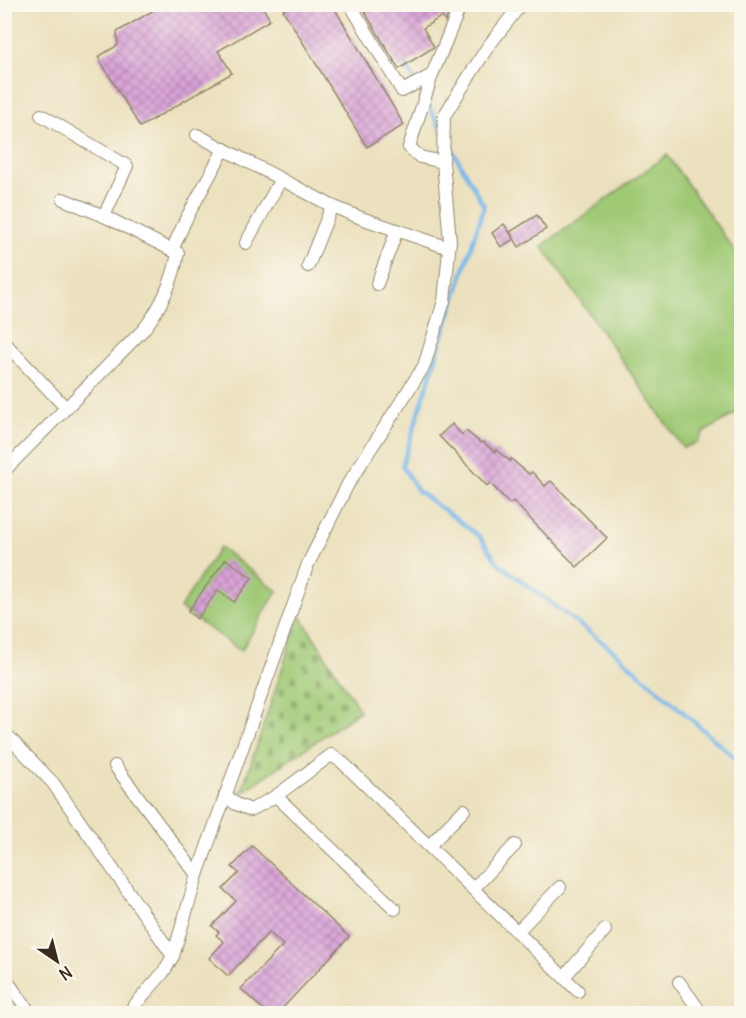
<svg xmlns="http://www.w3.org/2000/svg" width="746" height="1018" font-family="Delius,sans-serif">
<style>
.cemetery{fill:url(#cemetery-stones);stroke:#6d7a4a;stroke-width:1.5}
.park{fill:#9fc975;stroke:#6d7a4a;stroke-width:1.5}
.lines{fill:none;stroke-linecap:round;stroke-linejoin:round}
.stream{stroke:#73b6e9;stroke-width:4}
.building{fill:url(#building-cross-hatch)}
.street-casing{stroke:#93866e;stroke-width:14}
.street{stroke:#fff;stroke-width:12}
</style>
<defs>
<pattern id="cemetery-stones" width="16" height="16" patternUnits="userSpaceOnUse" patternTransform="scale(1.5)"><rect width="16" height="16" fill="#9fc975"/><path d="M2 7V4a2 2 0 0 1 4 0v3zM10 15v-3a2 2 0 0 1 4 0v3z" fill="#83a35f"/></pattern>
<pattern id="building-cross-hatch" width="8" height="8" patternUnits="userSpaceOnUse" patternTransform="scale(1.5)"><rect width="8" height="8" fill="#d9a3d8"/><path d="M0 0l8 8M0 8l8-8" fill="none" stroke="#b185af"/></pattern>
</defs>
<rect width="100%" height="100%" fill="#fbf7ec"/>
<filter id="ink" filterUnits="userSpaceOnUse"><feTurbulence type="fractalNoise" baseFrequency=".0167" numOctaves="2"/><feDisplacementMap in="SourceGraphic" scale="12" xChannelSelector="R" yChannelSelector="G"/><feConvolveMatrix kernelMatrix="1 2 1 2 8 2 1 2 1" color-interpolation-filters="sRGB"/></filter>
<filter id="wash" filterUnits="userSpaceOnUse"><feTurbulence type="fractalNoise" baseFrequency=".008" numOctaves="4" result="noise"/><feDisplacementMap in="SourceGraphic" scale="24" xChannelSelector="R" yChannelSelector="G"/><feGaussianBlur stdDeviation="1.35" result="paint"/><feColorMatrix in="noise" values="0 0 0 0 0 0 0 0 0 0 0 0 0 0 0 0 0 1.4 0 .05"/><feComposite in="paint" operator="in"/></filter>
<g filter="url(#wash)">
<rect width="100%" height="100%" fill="#ebe1be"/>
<!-- cemetery -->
<path class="cemetery" d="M 300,615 L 360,711 L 241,793 Z"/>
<!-- park -->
<g class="park">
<path d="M 667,155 L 741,260 L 741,410 L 703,433 L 698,442 L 683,448 L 542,246 Z"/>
<path d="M 220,547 L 277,591 L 241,651 L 180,608 Z"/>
</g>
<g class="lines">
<!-- stream -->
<g class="stream">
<path d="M 404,61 L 422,94"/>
<path d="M 427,103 L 439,126"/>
<path d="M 447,140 L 484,206 L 402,466 L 418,491 L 480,537 L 498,563 L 614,651 L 742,764"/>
</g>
</g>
<g id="blocks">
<!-- building -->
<g class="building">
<path d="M 164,4 L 261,4 L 270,20 L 218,51 L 232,73 L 140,127 L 98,57 L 118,45 L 117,32 Z"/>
<path d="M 293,4 L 332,4 L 404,125 L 367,147 L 283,10 Z"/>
<path d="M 360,4 L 452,4 L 445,22 L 442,16 L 423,28 L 434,47 L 399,69 Z"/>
<path d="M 537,215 L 546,229 L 519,247 L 510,232 Z"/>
<path d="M 504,224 L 514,239 L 501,247 L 492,233 Z"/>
<path d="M 452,424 L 462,435 L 466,431 L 481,443 L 483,442 L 495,452 L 496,450 L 510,461 L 511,459 L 529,474 L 532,472 L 545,486 L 551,481 L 607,538 L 577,567 L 513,501 L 510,504 L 490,483 L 487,486 L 439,436 Z"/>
<path d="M 226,559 L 252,578 L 234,602 L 218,590 L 197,619 L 188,611 Z"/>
<path d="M 252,846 L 349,937 L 277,1014 L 268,1014 L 241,989 L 283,945 L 269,932 L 228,976 L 209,958 L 224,942 L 216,935 L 219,932 L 212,926 L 236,901 L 223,889 L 239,873 L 232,867 Z"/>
</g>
</g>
</g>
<g filter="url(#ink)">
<use href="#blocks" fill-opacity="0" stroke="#93866e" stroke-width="1.5"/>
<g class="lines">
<!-- street casing -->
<g class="street-casing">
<g id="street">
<path d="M 350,4 L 402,91 L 432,75"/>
<path d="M 41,115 L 127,166 L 104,216"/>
<path d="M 197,135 L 332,206 L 361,218 L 449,248"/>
<path d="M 443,162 L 420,157 L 409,147 L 432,75 L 461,4"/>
<path d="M 246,243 L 281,179"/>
<path d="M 172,250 L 186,219 L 224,149"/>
<path d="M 308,266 L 332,206"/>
<path d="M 377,284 L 397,230"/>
<path d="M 4,342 L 66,408"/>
<path d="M 4,471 L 144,329 C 161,307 173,281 178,253 L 104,216 L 63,199"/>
<path d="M 4,732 L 53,783 L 173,956"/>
<path d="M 115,766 L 197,875"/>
<path d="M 225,795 L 236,804 L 251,810 L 276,796 L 395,909"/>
<path d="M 276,796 L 331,755 L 341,761 L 578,991"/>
<path d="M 429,846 L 464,810"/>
<path d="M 473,889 L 515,845"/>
<path d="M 517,932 L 560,887"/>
<path d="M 4,977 L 31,1014"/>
<path d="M 564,977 L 605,930"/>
<path d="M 679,982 L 702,1014"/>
<path d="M 127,1014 L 163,973 L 173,956 L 197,875 L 308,564 L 348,484 L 424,366 L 444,301 L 450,241 L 443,162 L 444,116 L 487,48 L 521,4"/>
</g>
</g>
<!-- street -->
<use href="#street" class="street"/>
</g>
</g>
<!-- margin -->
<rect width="746" height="1018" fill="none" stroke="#fbf7ec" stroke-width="24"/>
<!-- north arrow -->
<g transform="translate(57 961) rotate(145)" stroke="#fbf7ec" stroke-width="4.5" paint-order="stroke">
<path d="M0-4.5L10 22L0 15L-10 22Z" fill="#3b2a1e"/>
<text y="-9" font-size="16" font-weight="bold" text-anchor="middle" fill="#3b2a1e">N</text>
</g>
</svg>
